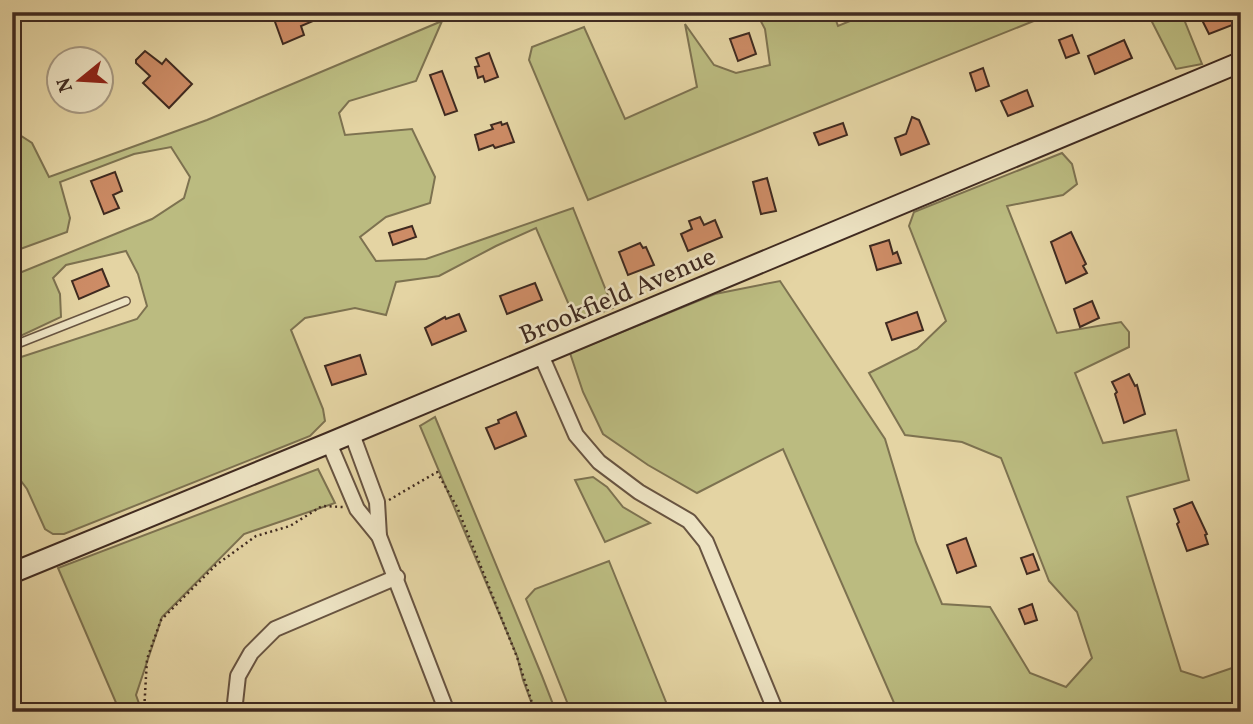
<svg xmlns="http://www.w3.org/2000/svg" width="1253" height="724" font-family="Vollkorn,serif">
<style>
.green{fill:#bbbb80;stroke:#7d7250;stroke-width:2}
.building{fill:#cd8c66;stroke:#3f2a20;stroke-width:2}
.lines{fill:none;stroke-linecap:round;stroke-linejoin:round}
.lane-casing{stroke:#685441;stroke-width:10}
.street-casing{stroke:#685441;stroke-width:18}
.secondary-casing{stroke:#3f2a20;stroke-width:23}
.path{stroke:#3f2a20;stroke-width:2.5;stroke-dasharray:2 3.5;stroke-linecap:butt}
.lane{stroke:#ede3c3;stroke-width:7}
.street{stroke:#ede3c3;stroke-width:14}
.secondary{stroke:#ede3c3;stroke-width:19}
.labels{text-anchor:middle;stroke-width:5;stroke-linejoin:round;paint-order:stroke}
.street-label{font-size:26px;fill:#3f2a20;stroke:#ede3c3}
</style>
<rect width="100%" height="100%" fill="#e4d4a3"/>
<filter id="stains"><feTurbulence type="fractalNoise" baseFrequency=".00286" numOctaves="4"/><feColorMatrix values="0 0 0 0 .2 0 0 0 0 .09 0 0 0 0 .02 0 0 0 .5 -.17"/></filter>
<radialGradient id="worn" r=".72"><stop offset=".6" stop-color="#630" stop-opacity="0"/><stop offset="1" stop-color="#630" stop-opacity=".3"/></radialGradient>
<!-- green -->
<g class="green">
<path d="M 756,12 L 833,12 L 838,26 L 872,12 L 1056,12 L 588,200 L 529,60 L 532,47 L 584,27 L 625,119 L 697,87 L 685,24 L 714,65 L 736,73 L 770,65 L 765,29 Z"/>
<path d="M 1147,12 L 1181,12 L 1202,64 L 1176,69 Z"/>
<path d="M 442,21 L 416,81 L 349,101 L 339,113 L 345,135 L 412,129 L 435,177 L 430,203 L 386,217 L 360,237 L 376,261 L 426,259 L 573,208 L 613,308 L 585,319 L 572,312 L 536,228 L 496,246 L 439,276 L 396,282 L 386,315 L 355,308 L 305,318 L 291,330 L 323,409 L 325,421 L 310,436 L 64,534 L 53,534 L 45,529 L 27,489 L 12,469 L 12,360 L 137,319 L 147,306 L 138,274 L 126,251 L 66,265 L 53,278 L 60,294 L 61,317 L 12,340 L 12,276 L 152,219 L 184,198 L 190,177 L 171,147 L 134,154 L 60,182 L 70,218 L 67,232 L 12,252 L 12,130 L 32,143 L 49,177 L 207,120 Z"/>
<path d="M 1062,153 L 1072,164 L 1077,184 L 1063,195 L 1007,206 L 1057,333 L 1121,322 L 1129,332 L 1129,347 L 1075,373 L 1103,443 L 1176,430 L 1189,480 L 1127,497 L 1181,671 L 1203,678 L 1241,665 L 1241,712 L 898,712 L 783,449 L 697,493 L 648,465 L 603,434 L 583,392 L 570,353 L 715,294 L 780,281 L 885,439 L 916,542 L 942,604 L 990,607 L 1030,673 L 1066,687 L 1092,658 L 1077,612 L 1049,581 L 1001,458 L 962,442 L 905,435 L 869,373 L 917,349 L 946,321 L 909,226 L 914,212 Z"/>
<path d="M 435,417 L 542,676 L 556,712 L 535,712 L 523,680 L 517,656 L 420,426 Z"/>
<path d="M 318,469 L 335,503 L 244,534 L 162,617 L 136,695 L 142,712 L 120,712 L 58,568 Z"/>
<path d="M 593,477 L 607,487 L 623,507 L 650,523 L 605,542 L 575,480 Z"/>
<path d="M 609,561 L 670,712 L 571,712 L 526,599 L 535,589 Z"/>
</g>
<!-- building -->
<g class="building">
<path d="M 290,12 L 334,12 L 301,26 L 304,35 L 283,44 L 274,19 Z"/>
<path d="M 1198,12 L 1237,12 L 1240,22 L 1209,34 Z"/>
<path d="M 749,33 L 756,54 L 738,61 L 730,39 Z"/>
<path d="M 1072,35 L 1079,53 L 1066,58 L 1059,40 Z"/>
<path d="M 1124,40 L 1132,58 L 1095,74 L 1088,56 Z"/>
<path d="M 145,51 L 162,64 L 166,59 L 192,84 L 169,108 L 143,83 L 150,76 L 136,63 L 136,60 Z"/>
<path d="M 489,53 L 498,77 L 485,82 L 483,76 L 478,78 L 475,67 L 479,66 L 476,58 Z"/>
<path d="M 983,68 L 989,86 L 976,91 L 970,73 Z"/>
<path d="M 442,71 L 457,111 L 445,115 L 430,75 Z"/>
<path d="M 1027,90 L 1033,106 L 1008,116 L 1001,101 Z"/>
<path d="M 912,117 L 919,120 L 929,144 L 901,155 L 895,138 L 906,134 Z"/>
<path d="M 501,122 L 502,125 L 507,123 L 514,142 L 495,148 L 493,145 L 479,150 L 475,135 L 493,129 L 491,125 Z"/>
<path d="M 843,123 L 847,135 L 819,145 L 814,133 Z"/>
<path d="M 115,172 L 122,191 L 113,195 L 119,208 L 104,214 L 91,181 Z"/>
<path d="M 767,178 L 776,211 L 761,214 L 753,182 Z"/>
<path d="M 700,217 L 704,225 L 715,220 L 722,237 L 688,251 L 681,234 L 692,229 L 689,221 Z"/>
<path d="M 412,226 L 416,237 L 393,245 L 389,233 Z"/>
<path d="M 1071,232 L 1086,264 L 1083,266 L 1087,273 L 1066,283 L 1051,242 Z"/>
<path d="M 889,240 L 893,254 L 897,252 L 901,263 L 877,270 L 870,246 Z"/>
<path d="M 640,243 L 643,248 L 646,247 L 654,265 L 628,275 L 619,252 Z"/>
<path d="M 102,269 L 109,286 L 79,299 L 72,281 Z"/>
<path d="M 535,283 L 542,300 L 507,314 L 500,296 Z"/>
<path d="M 1092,301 L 1099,318 L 1080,327 L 1074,309 Z"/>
<path d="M 917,312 L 923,330 L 892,340 L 886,323 Z"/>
<path d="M 459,314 L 466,331 L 432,345 L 425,328 L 445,317 L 446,319 Z"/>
<path d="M 360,355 L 366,374 L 332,385 L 325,366 Z"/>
<path d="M 1129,374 L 1135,386 L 1137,385 L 1145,414 L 1124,423 L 1115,394 L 1117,392 L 1112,382 Z"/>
<path d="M 516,412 L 526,436 L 495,449 L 486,428 L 499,423 L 498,420 Z"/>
<path d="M 1192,502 L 1207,534 L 1205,535 L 1208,544 L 1187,551 L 1177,524 L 1179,522 L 1174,509 Z"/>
<path d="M 966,538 L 976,566 L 957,573 L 947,545 Z"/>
<path d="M 1033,554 L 1039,570 L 1027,574 L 1021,558 Z"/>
<path d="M 1032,604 L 1037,620 L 1025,624 L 1019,609 Z"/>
</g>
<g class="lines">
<!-- lane casing -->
<g class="lane-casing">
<path id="lane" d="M 12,346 L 126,301"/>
</g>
<!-- street casing -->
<g class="street-casing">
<g id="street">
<path d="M 541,355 L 576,435 L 599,462 L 639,492 L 689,521 L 706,542 L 776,712"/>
<path d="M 352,434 L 377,502 L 379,536"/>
<path d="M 329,443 L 357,509 L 379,536 L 447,712"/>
<path d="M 234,712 L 238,676 L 251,653 L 275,629 L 397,577"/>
</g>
</g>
<!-- secondary casing -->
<g class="secondary-casing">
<path id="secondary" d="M 12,573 L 329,443 L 1241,62"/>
</g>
<!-- path -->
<g class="path">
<path d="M 389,500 L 437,472 L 457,507 L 517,657 L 535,712"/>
<path d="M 144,712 L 147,659 L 161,620 L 216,565 L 256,536 L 290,526 L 322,506 L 343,507"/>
</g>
<!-- lane -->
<use href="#lane" class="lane"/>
<!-- street -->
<use href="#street" class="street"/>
<!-- secondary -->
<use href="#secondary" class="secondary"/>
</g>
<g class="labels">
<!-- street labels -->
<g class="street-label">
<text transform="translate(617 295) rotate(-23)" y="9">Brookfield Avenue</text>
</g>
</g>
<!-- margin -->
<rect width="1253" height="724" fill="none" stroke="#e4d4a3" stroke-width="42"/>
<rect x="14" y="14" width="1225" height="696" fill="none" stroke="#3f2a20" stroke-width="3.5"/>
<rect x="21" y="21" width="1211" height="682" fill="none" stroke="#3f2a20" stroke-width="2"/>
<!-- north arrow -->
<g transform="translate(80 80) rotate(252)"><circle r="33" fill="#ede3c3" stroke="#a79982" stroke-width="2"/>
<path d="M0-5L12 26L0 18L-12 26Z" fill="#8f2418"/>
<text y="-10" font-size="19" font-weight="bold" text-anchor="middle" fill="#3f2a20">N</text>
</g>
<rect width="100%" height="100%" filter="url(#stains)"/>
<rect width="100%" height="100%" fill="url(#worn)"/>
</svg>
